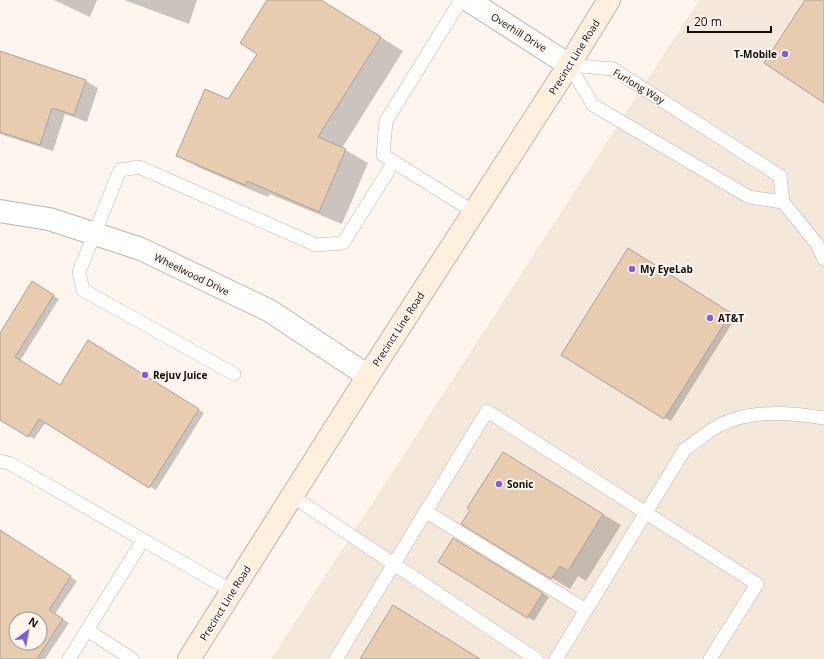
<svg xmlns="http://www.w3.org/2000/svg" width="824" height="659" font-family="'Open Sans',sans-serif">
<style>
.built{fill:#f4e8da}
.shadow{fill:#0003;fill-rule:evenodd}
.building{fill:#e7ccb0;stroke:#aaa29b;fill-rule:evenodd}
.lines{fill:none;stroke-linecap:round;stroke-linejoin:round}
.lane-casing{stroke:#bcb5ad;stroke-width:14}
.street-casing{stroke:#bcb5ad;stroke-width:24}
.secondary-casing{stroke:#bcb5ad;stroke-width:24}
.lane{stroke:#fff;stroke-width:13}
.street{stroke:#fff;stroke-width:22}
.secondary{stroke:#feefde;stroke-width:22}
.poi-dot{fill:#7d61dc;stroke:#fef6ee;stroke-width:1.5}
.labels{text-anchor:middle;stroke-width:4;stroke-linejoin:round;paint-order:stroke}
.street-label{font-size:10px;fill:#100d0b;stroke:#fef6ee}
.poi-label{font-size:10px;font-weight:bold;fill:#100d0b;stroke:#fef6ee;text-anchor:start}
</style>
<rect width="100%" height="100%" fill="#fef6ee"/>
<!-- built -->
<path class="built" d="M 699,0 L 824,0 L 824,659 L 271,659 Z"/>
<!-- shadow -->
<g class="shadow">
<path d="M 54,0 L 97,0 L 90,17 Z"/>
<path d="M 124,0 L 197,0 L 189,24 Z"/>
<path d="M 268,0 L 321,0 L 403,51 L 342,148 L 368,163 L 342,224 L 270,194 L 268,197 L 200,168 L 178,155 L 229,100 L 258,53 Z"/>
<path d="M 0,63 L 86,81 L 98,88 L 87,122 L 65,114 L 53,151 L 0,134 Z"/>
<path d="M 634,253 L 736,317 L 671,421 L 665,418 Z"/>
<path d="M 32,283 L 59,299 L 20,361 L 60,386 L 94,345 L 204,413 L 156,490 L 46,422 L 34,439 L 7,423 L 0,398 L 0,335 Z"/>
<path d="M 521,464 L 621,525 L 586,581 L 578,576 L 570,589 L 463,524 Z"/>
<path d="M 0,531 L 77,581 L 55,614 L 69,623 L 45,659 L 0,659 ZM 16,619 L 40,619 L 40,643 L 16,643 Z"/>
<path d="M 453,539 L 549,597 L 534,621 L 439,562 Z"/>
</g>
<!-- building -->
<g class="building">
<path d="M 267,0 L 321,0 L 381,37 L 318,137 L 346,149 L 319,212 L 247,181 L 245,185 L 176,156 L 205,89 L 228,99 L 257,54 L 240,43 Z"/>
<path d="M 805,0 L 824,0 L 824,103 L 764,63 Z"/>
<path d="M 0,51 L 86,80 L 74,115 L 52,108 L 40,145 L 0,132 Z"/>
<path d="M 628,248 L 731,313 L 664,419 L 561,355 Z"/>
<path d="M 32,281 L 54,295 L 15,357 L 60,385 L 88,340 L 199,409 L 149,488 L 39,419 L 28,437 L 0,420 L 0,333 Z"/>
<path d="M 503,452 L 603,514 L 568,571 L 560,566 L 551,579 L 461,524 L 470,510 L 467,508 Z"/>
<path d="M 0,530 L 71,576 L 49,610 L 63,619 L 37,659 L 0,659 ZM 16,619 L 40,619 L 40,643 L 16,643 Z"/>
<path d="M 453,538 L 543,593 L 527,618 L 438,562 Z"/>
<path d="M 393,605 L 480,659 L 360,659 Z"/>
</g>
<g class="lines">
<!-- lane casing -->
<g class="lane-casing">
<g id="lane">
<path d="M 461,0 L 386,121 L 383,155 L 474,212"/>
<path d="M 569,65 L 613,69 L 780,176 L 783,202 L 817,244 L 824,259"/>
<path d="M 569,65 L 593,105 L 749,197 L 783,202"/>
<path d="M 234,374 L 83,290 L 79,272 L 120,170 L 139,167 L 316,245 L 343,243 L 394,162"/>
<path d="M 0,461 L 11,464 L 232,591"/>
<path d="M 292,496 L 536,659"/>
<path d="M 425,511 L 586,610"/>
<path d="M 87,630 L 132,659"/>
<path d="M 69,659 L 143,540"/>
<path d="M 336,659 L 487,411 L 757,584 L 710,659"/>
<path d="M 556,659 L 685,449 C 696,442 706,433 718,426 C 749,409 790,412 824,418"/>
</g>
</g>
<!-- street casing -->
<g class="street-casing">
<g id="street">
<path d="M 468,0 L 569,65"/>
<path d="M 0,211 L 49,219 L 141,249 L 270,311 L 368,376"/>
</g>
</g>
<!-- secondary casing -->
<g class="secondary-casing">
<path id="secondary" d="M 189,659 L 368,376 L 569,65 L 609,0"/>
</g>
<!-- lane -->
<use href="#lane" class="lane"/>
<!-- street -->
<use href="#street" class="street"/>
<!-- secondary -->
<use href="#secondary" class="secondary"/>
</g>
<!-- markers -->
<g class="poi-dot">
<circle cx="785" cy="54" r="4"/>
<circle cx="632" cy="269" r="4"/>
<circle cx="710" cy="318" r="4"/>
<circle cx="145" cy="375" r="4"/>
<circle cx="499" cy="484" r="4"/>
</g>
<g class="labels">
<!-- street labels -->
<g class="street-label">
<text transform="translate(519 32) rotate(32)" y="4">Overhill Drive</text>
<text transform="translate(574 57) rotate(-58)" y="4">Precinct Line Road</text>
<text transform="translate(639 86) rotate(31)" y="4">Furlong Way</text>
<text transform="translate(192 274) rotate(26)" y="4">Wheelwood Drive</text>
<text transform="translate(398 329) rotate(-57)" y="4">Precinct Line Road</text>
<text transform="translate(225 603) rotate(-58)" y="4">Precinct Line Road</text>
</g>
<!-- poi labels -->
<g class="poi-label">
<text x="777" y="58" text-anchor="end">T-Mobile</text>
<text x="640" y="273">My EyeLab</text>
<text x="718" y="322">AT&amp;T</text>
<text x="153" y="379">Rejuv Juice</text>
<text x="507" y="488">Sonic</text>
</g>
</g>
<!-- north arrow -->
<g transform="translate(28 631) rotate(32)"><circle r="19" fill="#fef6ee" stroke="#9f9993"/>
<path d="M0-3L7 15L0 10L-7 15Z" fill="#7d61dc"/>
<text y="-6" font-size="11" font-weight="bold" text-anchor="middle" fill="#100d0b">N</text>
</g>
<!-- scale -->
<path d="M688 26v6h83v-6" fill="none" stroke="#100d0b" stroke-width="2"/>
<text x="694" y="26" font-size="12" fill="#100d0b" stroke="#fef6ee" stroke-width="3" paint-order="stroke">20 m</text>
</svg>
